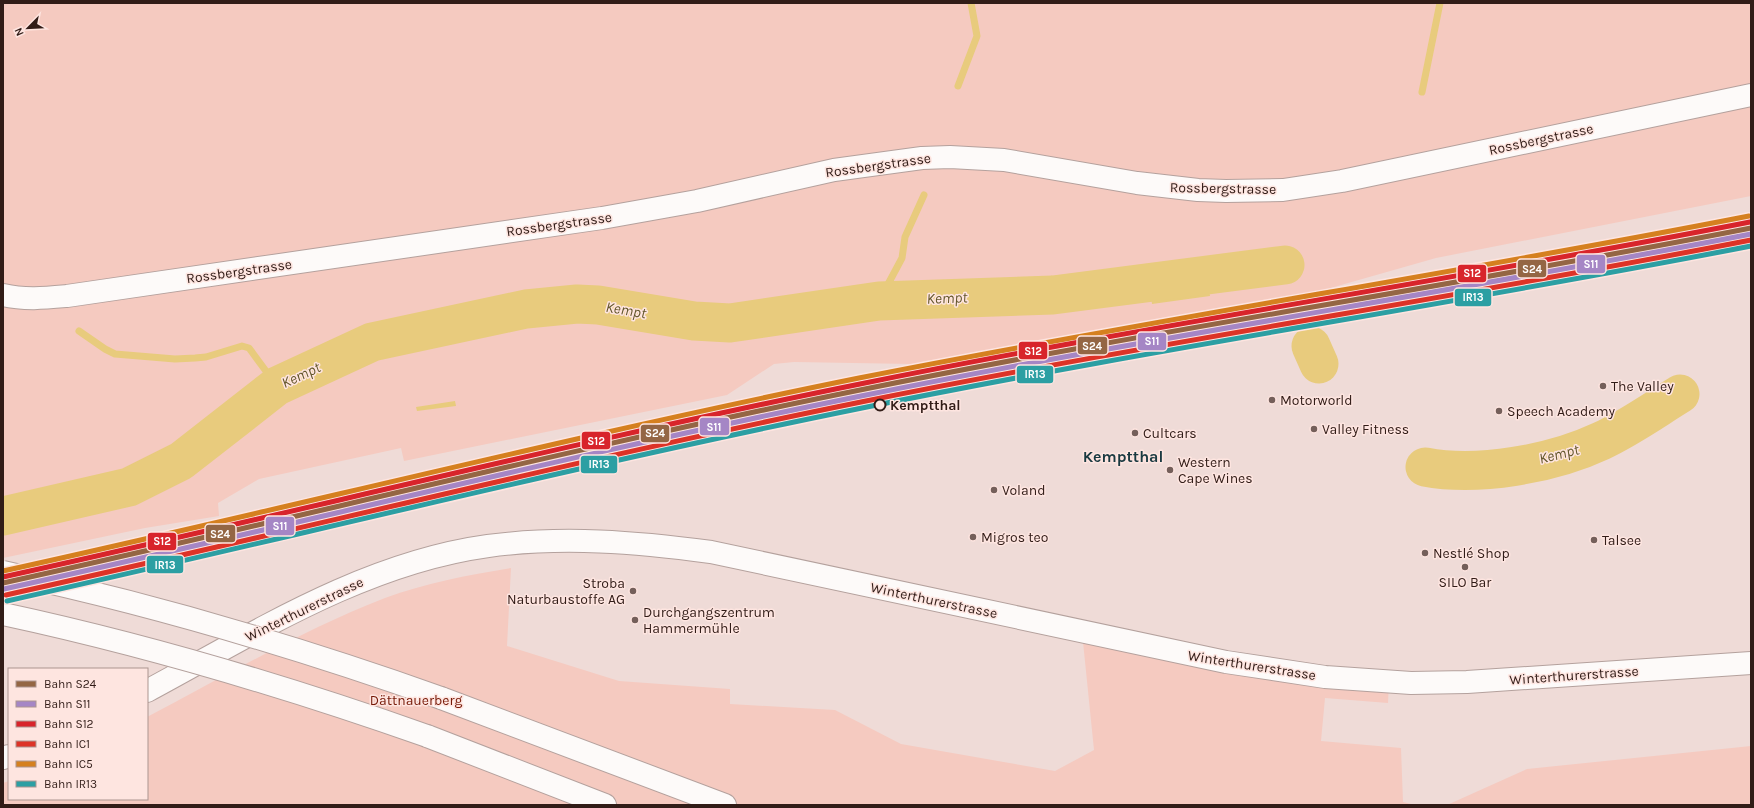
<svg xmlns="http://www.w3.org/2000/svg" width="1754" height="808" font-family="Karla,sans-serif">
<style>
.green{fill:#f5cac0}
.water{fill:#e8cb7d}
.lines{fill:none;stroke-linecap:round;stroke-linejoin:round}
.stream{stroke:#e8cb7d;stroke-width:7}
.river{stroke:#e8cb7d;stroke-width:39}
.street-casing{stroke:#b4a19d;stroke-width:24}
.primary-casing{stroke:#b4a19d;stroke-width:24}
.highway-casing{stroke:#b4a19d;stroke-width:24}
.street{stroke:#fdfaf9;stroke-width:22}
.primary{stroke:#fdfaf9;stroke-width:22}
.highway{stroke:#fdfaf9;stroke-width:22}
.highway-bridge-casing{stroke:#b4a19d;stroke-width:24;stroke-linecap:butt}
.highway-bridge{stroke:#fdfaf9;stroke-width:22}
.rail-1-casing{stroke:#fee5e0;stroke-width:8}
.rail-2-casing{stroke:#fee5e0;stroke-width:8}
.rail-3-casing{stroke:#fee5e0;stroke-width:8}
.rail-4-casing{stroke:#fee5e0;stroke-width:8}
.rail-5-casing{stroke:#fee5e0;stroke-width:8}
.rail-6-casing{stroke:#fee5e0;stroke-width:8}
.rail-1{stroke:#946644;stroke-width:5}
.rail-2{stroke:#a586c5;stroke-width:5}
.rail-3{stroke:#d8242b;stroke-width:5}
.rail-4{stroke:#dd3327;stroke-width:5}
.rail-5{stroke:#d5801f;stroke-width:5}
.rail-6{stroke:#2c9fa3;stroke-width:5}
.poi-dot{fill:#745f5a;stroke:#fee5e0;stroke-width:1.5}
.stop-dot{fill:#fee5e0;stroke:#311c17;stroke-width:2}
.labels{text-anchor:middle;stroke-width:3;stroke-linejoin:round;paint-order:stroke}
.street-label{font-size:14px;fill:#311c17;stroke:#fee5e0}
.poi-label{font-size:14px;fill:#311c17;stroke:#fee5e0;text-anchor:start}
.stop-label{font-size:14px;font-weight:bold;fill:#311c17;stroke:#fee5e0;text-anchor:start}
.park-label{font-size:14px;fill:#761907;stroke:#fee5e0}
.water-label{font-size:15px;font-style:italic;fill:#63562a;stroke:#fee5e0}
.quarter-label{font-size:16px;font-weight:bold;fill:#1a3a41;stroke:#fee5e0}
.line-badge{stroke:#fee5e0;stroke-width:1.5}
.badge-label{font-size:11px;text-anchor:middle;font-weight:bold;fill:#fff}
</style>
<rect width="100%" height="100%" fill="#efdbd7"/>
<!-- green -->
<g class="green">
<path d="M 3,3 L 1751,3 L 1751,196 L 1436,258 L 1306,295 L 1257,303 L 1152,324 L 1068,337 L 935,362 L 912,364 L 794,362 L 774,364 L 727,395 L 404,461 L 401,448 L 259,479 L 218,503 L 219,516 L 145,528 L 3,558 Z"/>
<path d="M 511,568 L 507,646 L 619,681 L 730,689 L 730,704 L 835,710 L 901,744 L 1055,771 L 1094,750 L 1082,632 L 1389,682 L 1388,703 L 1325,698 L 1321,741 L 1401,748 L 1403,802 L 1415,805 L 3,805 L 3,783 L 9,781 L 9,799 L 147,799 L 147,717 C 226,676 302,630 385,598 C 425,583 468,575 511,568 Z"/>
<path d="M 1751,746 L 1751,805 L 1447,805 L 1527,769 Z"/>
</g>
<!-- water -->
<g class="water">
<path d="M 1204,257 L 1210,296 L 1152,304 L 1147,265 Z"/>
<path d="M 455,401 L 456,406 L 417,411 L 416,407 Z"/>
</g>
<g class="lines">
<!-- stream -->
<g class="stream">
<path d="M 958,86 L 977,36 L 971,3"/>
<path d="M 1422,92 L 1440,3"/>
<path d="M 879,301 L 902,258 L 905,237 L 924,195"/>
<path d="M 79,331 L 105,349 L 115,354 L 175,359 L 195,358 L 206,357 L 242,346 L 249,348 L 277,386"/>
</g>
<!-- river -->
<g class="river">
<path d="M 1311,346 L 1319,364"/>
<path d="M 1425,467 C 1478,477 1552,464 1601,441 C 1629,428 1654,410 1680,394"/>
<path d="M 3,516 L 129,487 L 181,461 L 277,386 L 372,342 L 526,309 L 577,304 L 598,305 L 694,321 L 730,323 L 879,301 L 1053,295 L 1285,265"/>
</g>
<!-- street casing -->
<g class="street-casing">
<path id="street" d="M 3,295 C 25,300 45,298 67,296 L 602,218 L 697,201 L 834,170 L 922,158 L 950,157 L 1004,160 L 1137,183 L 1198,190 L 1226,191 L 1283,190 L 1342,181 L 1751,95"/>
</g>
<!-- primary casing -->
<g class="primary-casing">
<g id="primary">
<path d="M 147,691 C 255,633 364,563 488,546 C 563,536 636,542 711,552 L 1226,662 L 1325,677 L 1411,683 L 1467,682 L 1751,663"/>
<path d="M 3,758 L 9,756"/>
</g>
</g>
<!-- highway casing -->
<g class="highway-casing">
<g id="highway">
<path d="M 441,698 L 725,805"/>
<path d="M 427,736 L 605,805"/>
</g>
</g>
<!-- street -->
<use href="#street" class="street"/>
<!-- primary -->
<use href="#primary" class="primary"/>
<!-- highway -->
<use href="#highway" class="highway"/>
<!-- highway-bridge casing -->
<g class="highway-bridge-casing">
<g id="highway-bridge">
<path d="M 3,572 C 152,604 297,647 441,698"/>
<path d="M 3,614 C 147,645 288,687 427,736"/>
</g>
</g>
<!-- highway-bridge -->
<use href="#highway-bridge" class="highway-bridge"/>
<!-- rail-1 casing -->
<g class="rail-1-casing">
<path id="rail-1" d="M 3,583 C 289,520 573,448 860,390 C 1156,330 1455,286 1751,228"/>
</g>
<!-- rail-2 casing -->
<g class="rail-2-casing">
<path id="rail-2" d="M 4,589 C 290,526 574,454 861,396 C 1156,336 1455,292 1751,234"/>
</g>
<!-- rail-3 casing -->
<g class="rail-3-casing">
<path id="rail-3" d="M 3,577 C 289,514 573,442 860,384 C 1155,324 1454,280 1750,222"/>
</g>
<!-- rail-4 casing -->
<g class="rail-4-casing">
<path id="rail-4" d="M 6,595 C 291,532 575,460 861,402 C 1157,342 1455,298 1751,240"/>
</g>
<!-- rail-5 casing -->
<g class="rail-5-casing">
<path id="rail-5" d="M 3,571 C 289,508 572,436 859,378 C 1155,319 1453,274 1749,216"/>
</g>
<!-- rail-6 casing -->
<g class="rail-6-casing">
<path id="rail-6" d="M 7,601 C 292,537 576,466 862,408 C 1157,348 1455,304 1751,246"/>
</g>
<!-- rail-1 -->
<use href="#rail-1" class="rail-1"/>
<!-- rail-2 -->
<use href="#rail-2" class="rail-2"/>
<!-- rail-3 -->
<use href="#rail-3" class="rail-3"/>
<!-- rail-4 -->
<use href="#rail-4" class="rail-4"/>
<!-- rail-5 -->
<use href="#rail-5" class="rail-5"/>
<!-- rail-6 -->
<use href="#rail-6" class="rail-6"/>
</g>
<!-- markers -->
<g class="poi-dot">
<circle cx="1603" cy="386" r="4"/>
<circle cx="1272" cy="400" r="4"/>
<circle cx="1499" cy="411" r="4"/>
<circle cx="1314" cy="429" r="4"/>
<circle cx="1135" cy="433" r="4"/>
<circle cx="1170" cy="470" r="4"/>
<circle cx="994" cy="490" r="4"/>
<circle cx="973" cy="537" r="4"/>
<circle cx="1594" cy="540" r="4"/>
<circle cx="1425" cy="553" r="4"/>
<circle cx="1465" cy="567" r="4"/>
<circle cx="633" cy="591" r="4"/>
<circle cx="635" cy="620" r="4"/>
</g>
<circle class="stop-dot" cx="880" cy="405" r="5.5"/>
<g class="labels">
<!-- street labels -->
<g class="street-label">
<text transform="translate(1541 139) rotate(-12)" y="5">Rossbergstrasse</text>
<text transform="translate(878 165) rotate(-8)" y="5">Rossbergstrasse</text>
<text transform="translate(1223 188) rotate(1)" y="5">Rossbergstrasse</text>
<text transform="translate(559 224) rotate(-8)" y="5">Rossbergstrasse</text>
<text transform="translate(239 271) rotate(-8)" y="5">Rossbergstrasse</text>
<text transform="translate(934 600) rotate(12)" y="5">Winterthurerstrasse</text>
<text transform="translate(304 609) rotate(-26)" y="5">Winterthurerstrasse</text>
<text transform="translate(1252 665) rotate(9)" y="5">Winterthurerstrasse</text>
<text transform="translate(1574 675) rotate(-4)" y="5">Winterthurerstrasse</text>
</g>
<!-- poi labels -->
<g class="poi-label">
<text x="1611" y="391">The Valley</text>
<text x="1280" y="405">Motorworld</text>
<text x="1507" y="416">Speech Academy</text>
<text x="1322" y="434">Valley Fitness</text>
<text x="1143" y="438">Cultcars</text>
<text x="1178" y="467">Western<tspan x="1178" dy="16">Cape Wines</tspan></text>
<text x="1002" y="495">Voland</text>
<text x="981" y="542">Migros teo</text>
<text x="1602" y="545">Talsee</text>
<text x="1433" y="558">Nestlé Shop</text>
<text x="1465" y="587" text-anchor="middle">SILO Bar</text>
<text x="625" y="588" text-anchor="end">Stroba<tspan x="625" dy="16">Naturbaustoffe AG</tspan></text>
<text x="643" y="617">Durchgangszentrum<tspan x="643" dy="16">Hammermühle</tspan></text>
</g>
<!-- stop labels -->
<g class="stop-label">
<text x="890" y="410">Kemptthal</text>
</g>
<!-- park labels -->
<g class="park-label">
<text x="416" y="705">Dättnauerberg</text>
</g>
<!-- water labels -->
<g class="water-label">
<text transform="translate(947 298) rotate(-2)" y="5">Kempt</text>
<text transform="translate(626 310) rotate(10)" y="5">Kempt</text>
<text transform="translate(301 375) rotate(-25)" y="5">Kempt</text>
<text transform="translate(1559 454) rotate(-14)" y="5">Kempt</text>
</g>
<!-- quarter labels -->
<g class="quarter-label">
<text x="1123" y="462">Kemptthal</text>
</g>
</g>
<g class="line-badge">
<rect x="1576" y="254" width="30" height="20" rx="4" fill="#a586c5"/>
<rect x="1517" y="259" width="30" height="19" rx="4" fill="#946644"/>
<rect x="1457" y="264" width="30" height="19" rx="4" fill="#d8242b"/>
<rect x="1454" y="288" width="38" height="19" rx="4" fill="#2c9fa3"/>
<rect x="1137" y="332" width="30" height="19" rx="4" fill="#a586c5"/>
<rect x="1077" y="336" width="31" height="19" rx="4" fill="#946644"/>
<rect x="1018" y="341" width="30" height="19" rx="4" fill="#d8242b"/>
<rect x="1016" y="365" width="38" height="19" rx="4" fill="#2c9fa3"/>
<rect x="699" y="417" width="31" height="19" rx="4" fill="#a586c5"/>
<rect x="640" y="424" width="30" height="19" rx="4" fill="#946644"/>
<rect x="581" y="431" width="30" height="19" rx="4" fill="#d8242b"/>
<rect x="580" y="455" width="38" height="19" rx="4" fill="#2c9fa3"/>
<rect x="265" y="516" width="30" height="20" rx="4" fill="#a586c5"/>
<rect x="205" y="524" width="31" height="19" rx="4" fill="#946644"/>
<rect x="147" y="532" width="30" height="19" rx="4" fill="#d8242b"/>
<rect x="146" y="555" width="38" height="19" rx="4" fill="#2c9fa3"/>
</g>
<g class="badge-label">
<text x="1591" y="268">S11</text>
<text x="1532" y="273">S24</text>
<text x="1472" y="277">S12</text>
<text x="1473" y="301">IR13</text>
<text x="1152" y="345">S11</text>
<text x="1092" y="350">S24</text>
<text x="1033" y="355">S12</text>
<text x="1035" y="378">IR13</text>
<text x="714" y="431">S11</text>
<text x="655" y="437">S24</text>
<text x="596" y="445">S12</text>
<text x="599" y="468">IR13</text>
<text x="280" y="530">S11</text>
<text x="220" y="538">S24</text>
<text x="162" y="545">S12</text>
<text x="165" y="569">IR13</text>
</g>
<!-- border -->
<rect width="1754" height="808" fill="none" stroke="#311c17" stroke-width="8"/>
<!-- legend -->
<rect x="8" y="668" width="140" height="132" fill="#fee5e0" stroke="#ac9590"/>
<rect x="16" y="681" width="20" height="6" fill="#946644" stroke="#ac9590"/>
<text x="44" y="688" font-size="12" fill="#311c17">Bahn S24</text>
<rect x="16" y="701" width="20" height="6" fill="#a586c5" stroke="#ac9590"/>
<text x="44" y="708" font-size="12" fill="#311c17">Bahn S11</text>
<rect x="16" y="721" width="20" height="6" fill="#d8242b" stroke="#ac9590"/>
<text x="44" y="728" font-size="12" fill="#311c17">Bahn S12</text>
<rect x="16" y="741" width="20" height="6" fill="#dd3327" stroke="#ac9590"/>
<text x="44" y="748" font-size="12" fill="#311c17">Bahn IC1</text>
<rect x="16" y="761" width="20" height="6" fill="#d5801f" stroke="#ac9590"/>
<text x="44" y="768" font-size="12" fill="#311c17">Bahn IC5</text>
<rect x="16" y="781" width="20" height="6" fill="#2c9fa3" stroke="#ac9590"/>
<text x="44" y="788" font-size="12" fill="#311c17">Bahn IR13</text>
<!-- north arrow -->
<g transform="translate(28 28) rotate(246)" stroke="#fee5e0" stroke-width="3" paint-order="stroke">
<path d="M0-3L7 15L0 10L-7 15Z" fill="#311c17"/>
<text y="-6" font-size="11" font-weight="bold" text-anchor="middle" fill="#311c17">N</text>
</g>
</svg>
